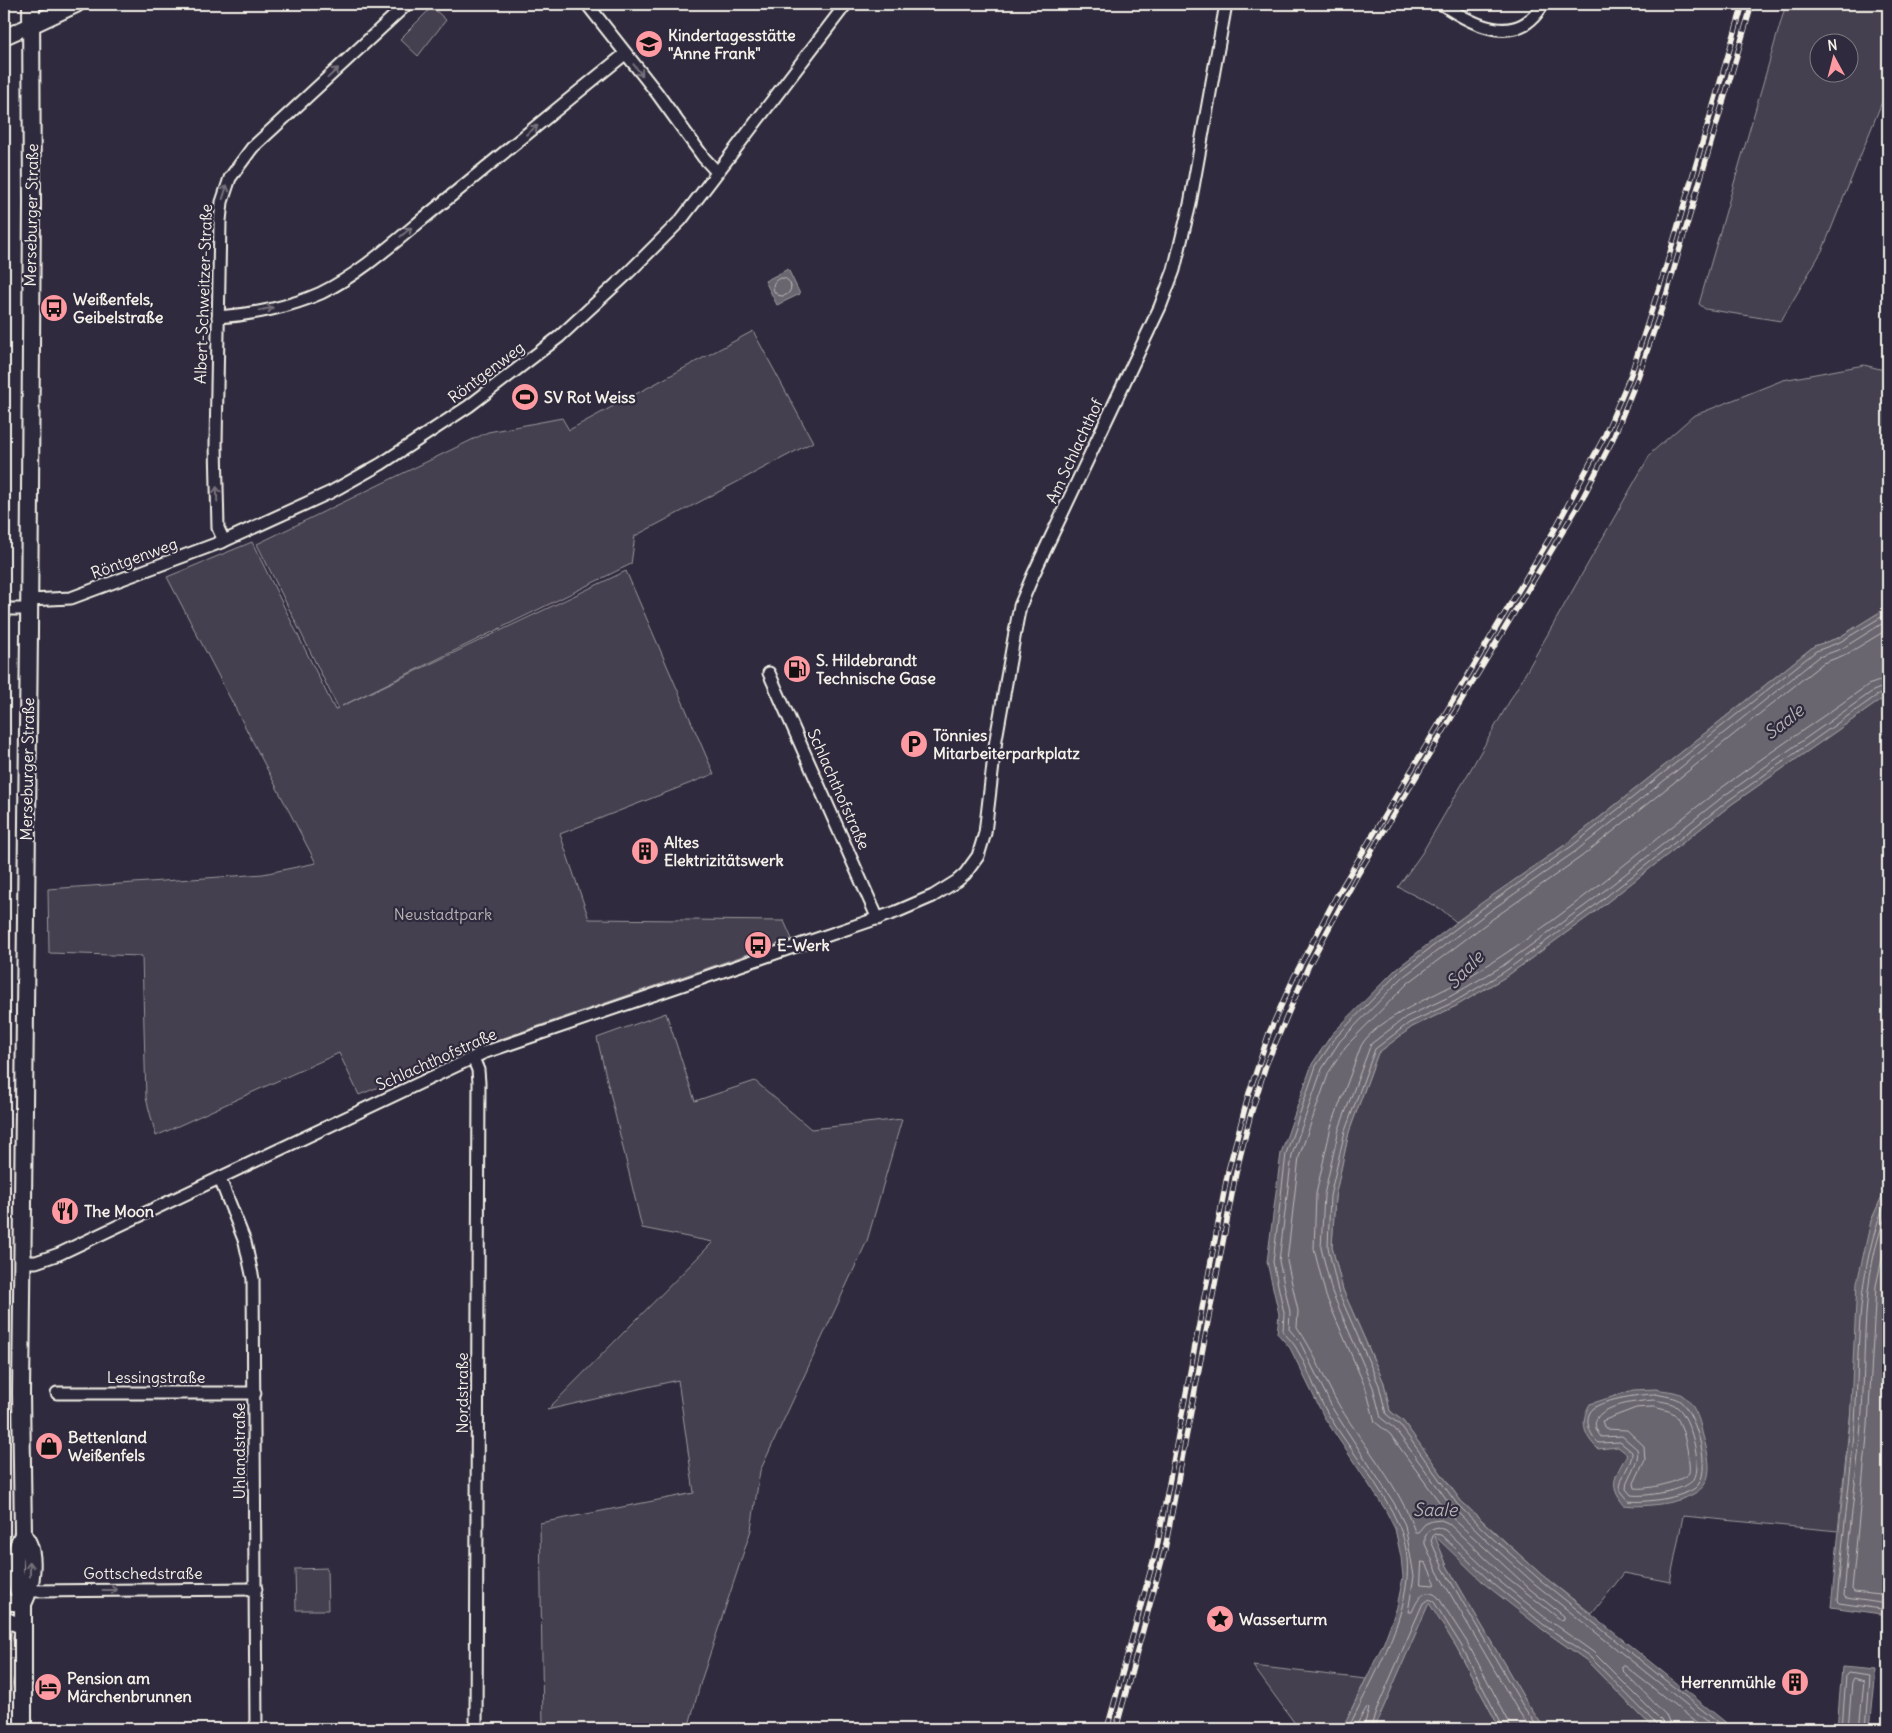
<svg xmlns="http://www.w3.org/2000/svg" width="1892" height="1733" font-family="Delius,sans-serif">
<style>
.green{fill:#454050;stroke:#9c989c;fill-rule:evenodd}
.water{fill:#6a6670;stroke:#a19ea0}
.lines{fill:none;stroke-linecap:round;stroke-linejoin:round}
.shore{stroke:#bdb9b8;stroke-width:1}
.minor-casing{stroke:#f4f1e8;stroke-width:15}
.tertiary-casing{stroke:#f4f1e8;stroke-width:18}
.secondary-casing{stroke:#f4f1e8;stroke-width:20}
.minor{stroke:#2f2a3d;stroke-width:11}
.tertiary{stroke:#2f2a3d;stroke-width:14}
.secondary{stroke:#2f2a3d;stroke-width:16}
.rail-casing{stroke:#f4f1e8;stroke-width:5.5}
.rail{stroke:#2f2a3d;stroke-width:4;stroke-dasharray:11;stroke-linecap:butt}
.oneway{stroke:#747079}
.labels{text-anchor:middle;stroke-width:4.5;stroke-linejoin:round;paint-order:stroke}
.poi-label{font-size:16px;font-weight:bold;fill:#f4f1e8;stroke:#2f2a3d;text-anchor:start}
.street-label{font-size:16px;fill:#f4f1e8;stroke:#2f2a3d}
.park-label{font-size:16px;fill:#b7b3b3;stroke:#2f2a3d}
.water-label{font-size:18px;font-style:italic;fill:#b6b2b2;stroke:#2f2a3d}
</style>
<rect width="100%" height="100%" fill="#2f2a3d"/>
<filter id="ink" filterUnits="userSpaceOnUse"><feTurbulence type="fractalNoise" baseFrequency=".02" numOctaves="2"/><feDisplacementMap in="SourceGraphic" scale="10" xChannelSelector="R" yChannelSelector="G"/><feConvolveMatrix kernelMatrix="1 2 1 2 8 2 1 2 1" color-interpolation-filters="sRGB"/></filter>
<g filter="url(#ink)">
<!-- green -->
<g class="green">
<path d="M 1786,4 L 1888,4 L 1888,87 L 1823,249 L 1781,321 L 1705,309 L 1699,304 ZM 1820,42 L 1850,42 L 1850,72 L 1820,72 Z"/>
<path d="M 432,7 L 446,20 L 418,56 L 400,39 Z"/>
<path d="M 753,331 L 813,442 L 635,536 L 631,564 L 342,706 L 626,571 L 714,774 L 560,834 L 589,919 L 784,921 L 792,939 L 474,1048 L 359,1095 L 339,1053 L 156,1136 L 146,1098 L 142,956 L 49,953 L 48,889 L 263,874 L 316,863 L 167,577 L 252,542 L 335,710 L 338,708 L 257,544 L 488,432 L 562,418 L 569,430 Z"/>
<path d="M 1864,365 L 1888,371 L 1888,607 L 1838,638 L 1814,646 L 1569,842 L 1456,922 L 1441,909 L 1398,887 L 1422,853 L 1468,774 L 1651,453 L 1693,416 L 1783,380 Z"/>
<path d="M 1888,695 L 1888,1183 L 1871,1221 L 1838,1531 L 1683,1516 L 1670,1582 L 1624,1573 L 1592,1614 L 1542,1575 L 1461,1501 L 1403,1421 L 1390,1411 L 1384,1383 L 1343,1290 L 1332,1247 L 1335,1197 L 1349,1132 L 1378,1053 L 1412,1027 L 1456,1006 L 1507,976 L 1596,911 L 1732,804 Z"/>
<path d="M 666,1013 L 695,1101 L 755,1081 L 811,1129 L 902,1119 L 867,1241 L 760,1471 L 751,1530 L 701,1681 L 688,1729 L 543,1729 L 540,1523 L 694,1493 L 678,1380 L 547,1410 L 713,1242 L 642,1228 L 597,1038 Z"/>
<path d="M 1434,1535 L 1542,1629 L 1586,1660 L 1654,1729 L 1545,1729 L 1527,1703 L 1447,1566 Z"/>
<path d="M 327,1568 L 328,1610 L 296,1610 L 295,1569 Z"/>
<path d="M 1429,1602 L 1457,1648 L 1500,1729 L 1374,1729 Z"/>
<path d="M 4,1624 L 11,1631 L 15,1650 L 4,1647 Z"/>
<path d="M 16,1658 L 9,1709 L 6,1666 L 10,1659 Z"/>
<path d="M 1253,1666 L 1366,1679 L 1342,1729 L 1299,1729 Z"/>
</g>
<!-- water -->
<g class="water">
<path d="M 788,269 L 800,294 L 777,305 L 765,281 Z"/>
<path d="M 1888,607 L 1888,695 L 1732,804 L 1596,911 L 1507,976 L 1456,1006 L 1412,1027 L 1378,1053 L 1349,1132 L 1335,1197 L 1332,1247 L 1343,1290 L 1384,1383 L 1390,1411 L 1403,1421 L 1461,1501 L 1494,1532 L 1542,1575 L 1734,1729 L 1654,1729 L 1586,1660 L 1542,1629 L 1486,1585 L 1435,1536 L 1447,1566 L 1527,1703 L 1545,1729 L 1500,1729 L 1457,1648 L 1429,1603 L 1374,1729 L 1342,1729 L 1384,1642 L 1397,1607 L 1403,1577 L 1401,1557 L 1395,1529 L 1385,1509 L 1324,1417 L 1290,1348 L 1277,1333 L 1279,1314 L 1267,1262 L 1281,1153 L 1312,1064 L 1332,1034 L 1396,969 L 1480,904 L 1569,842 L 1814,646 L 1838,638 Z"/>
<path d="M 1888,1183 L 1888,1615 L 1831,1607 L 1850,1424 L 1857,1283 L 1871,1221 Z"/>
<path d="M 1656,1389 C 1664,1391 1676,1391 1682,1395 C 1694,1403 1700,1420 1702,1432 C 1706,1447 1713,1467 1706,1482 C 1696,1503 1644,1508 1624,1505 C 1607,1484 1616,1476 1627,1454 L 1618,1447 L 1598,1449 C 1583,1435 1580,1421 1590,1404 L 1633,1390 Z"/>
<path d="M 1842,1667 L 1876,1670 L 1870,1729 L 1837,1729 Z"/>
</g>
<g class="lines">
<!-- shore -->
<g class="shore">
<circle cx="782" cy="287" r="9"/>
<path d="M 1888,629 L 1847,654 L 1823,663 L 1581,857 L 1491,920 L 1408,983 L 1346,1046 L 1329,1072 L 1299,1157 L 1287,1261 L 1298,1311 L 1297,1327 C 1315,1352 1324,1381 1340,1407 C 1365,1448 1400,1486 1415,1532 L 1418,1532 L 1425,1524 L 1432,1521 L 1441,1520 L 1448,1523 L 1499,1571 L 1561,1620 L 1564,1619 L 1564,1616 L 1531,1590 L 1448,1514 L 1390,1434 L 1375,1422 L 1366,1389 L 1326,1296 L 1314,1249 L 1316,1194 L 1331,1127 L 1361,1046 C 1375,1019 1441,993 1468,977 C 1558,924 1636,853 1720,789 C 1768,753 1819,720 1868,685 L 1888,678"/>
<path d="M 1888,1196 C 1855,1269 1860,1345 1855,1423 C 1850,1483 1842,1542 1837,1601 L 1839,1603 L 1888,1610"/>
<path d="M 1888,1211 C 1859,1277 1867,1355 1861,1425 C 1856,1482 1848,1539 1844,1596 L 1846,1598 L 1888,1604"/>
<path d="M 1888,1231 L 1876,1286 L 1868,1426 L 1852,1589 L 1854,1592 L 1888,1596"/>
<path d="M 1656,1394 C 1663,1396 1676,1397 1681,1402 C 1696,1415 1714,1474 1695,1488 C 1681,1498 1645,1503 1628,1501 L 1620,1491 C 1619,1476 1633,1464 1632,1452 L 1620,1442 L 1599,1443 C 1590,1436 1582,1417 1594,1408 C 1605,1399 1642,1394 1656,1394 Z"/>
<path d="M 1655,1400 C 1662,1402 1672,1402 1677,1407 C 1690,1416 1703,1466 1694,1479 C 1686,1491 1644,1497 1631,1495 L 1626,1489 C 1626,1475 1641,1463 1637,1449 L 1622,1436 L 1601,1437 C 1577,1407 1636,1401 1655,1400 Z"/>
<path d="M 1654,1407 C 1660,1409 1668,1410 1673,1413 C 1683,1421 1691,1461 1689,1473 C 1681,1482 1647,1490 1635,1488 L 1634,1483 L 1645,1460 L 1644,1446 L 1627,1430 L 1605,1429 L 1602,1421 L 1636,1408 Z"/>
<path d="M 1422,1562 L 1426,1563 L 1435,1582 L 1434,1585 L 1421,1584 Z"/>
<path d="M 1348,1729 C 1375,1671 1428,1592 1399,1526 C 1382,1486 1350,1451 1328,1414 C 1315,1392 1308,1367 1295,1346 C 1291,1340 1286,1336 1283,1331 L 1284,1313 L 1273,1262 L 1286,1154 L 1316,1066 L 1336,1037 L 1399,972 L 1483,908 L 1572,846 L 1816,651 L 1840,642 L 1888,613"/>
<path d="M 1354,1729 L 1367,1707 L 1369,1709 L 1363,1729"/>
<path d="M 1370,1729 L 1378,1706 L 1423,1603 L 1429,1599 L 1434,1602 L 1461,1645 L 1504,1729"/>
<path d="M 1510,1729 L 1509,1722 L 1467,1642 L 1438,1597 C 1424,1585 1417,1601 1412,1612 L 1408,1612 L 1414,1576 L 1405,1525 L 1394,1503 L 1334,1411 L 1300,1342 L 1289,1329 L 1290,1312 L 1279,1261 L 1292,1155 L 1322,1069 L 1340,1041 L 1403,977 L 1487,913 L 1576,851 L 1819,657 L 1843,648 L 1888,620"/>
<path d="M 1531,1729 L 1517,1709 L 1437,1571 L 1425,1544 L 1425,1537 L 1429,1530 L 1437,1527 L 1445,1530 L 1494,1577 L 1548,1620 L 1593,1652 L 1661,1720 L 1664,1729"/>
<path d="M 1539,1729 L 1523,1706 L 1443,1568 L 1431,1541 L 1434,1534 L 1441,1535 L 1490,1581 L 1544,1625 L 1589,1656 L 1656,1724 L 1657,1729"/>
<path d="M 1671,1729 L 1666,1715 L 1622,1670 L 1622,1666 L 1625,1666 L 1705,1729"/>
<path d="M 1717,1729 L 1535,1584 L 1486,1540 L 1453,1508 L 1395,1429 L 1381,1418 L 1373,1387 L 1332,1292 L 1321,1248 L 1324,1195 L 1339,1129 L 1371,1044 L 1406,1017 L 1451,996 L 1501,967 L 1590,902 L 1725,795 L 1873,691 L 1888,685"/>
<path d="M 1726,1729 L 1539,1579 L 1490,1536 L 1457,1504 L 1400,1425 L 1386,1414 L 1379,1385 L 1338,1291 L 1328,1247 L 1330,1196 L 1345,1131 L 1375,1049 L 1409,1023 L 1454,1002 L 1504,972 L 1593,907 L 1729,800 L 1876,696 L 1888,691"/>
<path d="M 1842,1729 L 1846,1675 L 1848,1673 L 1870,1676 L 1866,1729"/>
<path d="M 1848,1729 L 1852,1682 L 1854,1679 L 1864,1682 L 1859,1729"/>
</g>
<!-- minor casing -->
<g class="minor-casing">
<g id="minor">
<path d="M 587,4 L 657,93 L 704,158 L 717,172"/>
<path d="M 1442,4 C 1474,26 1518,48 1543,4"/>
<path d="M 218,317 C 251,315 290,307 321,293 C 364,272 402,235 440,205 C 501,155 563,104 625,54"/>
<path d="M 224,541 L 218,528 L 216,444 L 220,221 L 222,202 L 230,178 L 252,148 L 407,4"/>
<path d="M 29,600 L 71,598 L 224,541 L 331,492 L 381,464 L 469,406 L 559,337 L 625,276 L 681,220 L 846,4"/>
<path d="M 4,609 L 29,609"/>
<path d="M 769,673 L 878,919"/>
<path d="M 473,1058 L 478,1070 L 479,1083 L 476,1729"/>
<path d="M 220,1179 L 245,1242 L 253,1279 L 256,1729"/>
<path d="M 22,1262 L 36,1262 L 59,1254 L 483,1053 L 896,912 L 933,896 L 957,881 L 965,874 L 978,856 L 985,833 L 996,739 L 1017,621 L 1020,606 L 1033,575 L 1160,307 L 1174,270 L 1190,204 L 1226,4"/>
<path d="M 57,1393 L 255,1393"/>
<path d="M 30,1591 L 256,1589"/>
</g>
</g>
<!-- tertiary casing -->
<g class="tertiary-casing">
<g id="tertiary">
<path d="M 4,37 L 31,25"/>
<path d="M 4,1602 L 23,1604"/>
<path d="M 4,1619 L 24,1627"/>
</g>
</g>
<!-- secondary casing -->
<g class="secondary-casing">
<g id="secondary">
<path d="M 31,25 L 76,4"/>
<path d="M 23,1535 C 37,1551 32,1586 23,1604"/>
<path d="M 23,1729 L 23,1604 C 14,1585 11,1554 23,1535 L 21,1393 L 29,632 L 32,203 L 31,4"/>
</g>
</g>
<!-- minor -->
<use href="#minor" class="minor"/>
<!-- tertiary -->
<use href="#tertiary" class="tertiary"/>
<!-- secondary -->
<use href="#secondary" class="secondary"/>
<!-- rail casing -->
<g class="rail-casing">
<g id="rail">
<path d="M 1107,1729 L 1157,1547 L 1228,1171 L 1249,1093 L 1269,1033 L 1294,977 L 1336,897 L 1555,529 L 1604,437 L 1631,374 L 1667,263 L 1743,4"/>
<path d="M 1116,1729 L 1165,1549 L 1236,1173 L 1250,1117 L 1266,1065 L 1308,967 L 1358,874 L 1581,501 L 1612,441 L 1638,377 L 1666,296 L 1752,4"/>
</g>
</g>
<!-- rail -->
<use href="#rail" class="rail"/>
</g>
<!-- one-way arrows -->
<defs><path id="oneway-shaft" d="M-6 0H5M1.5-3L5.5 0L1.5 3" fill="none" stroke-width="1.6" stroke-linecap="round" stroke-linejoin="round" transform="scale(1.25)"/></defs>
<g class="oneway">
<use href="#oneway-shaft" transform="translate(638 70) rotate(51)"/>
<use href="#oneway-shaft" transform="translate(333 73) rotate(-43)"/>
<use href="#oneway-shaft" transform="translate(532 130) rotate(-38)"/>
<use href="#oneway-shaft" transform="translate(225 192) rotate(-72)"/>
<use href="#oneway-shaft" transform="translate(406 232) rotate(-39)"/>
<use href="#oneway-shaft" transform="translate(266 309) rotate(-12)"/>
<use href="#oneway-shaft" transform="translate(217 494) rotate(-92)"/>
<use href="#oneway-shaft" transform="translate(30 1569) rotate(-90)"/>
<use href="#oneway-shaft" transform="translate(110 1590)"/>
</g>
</g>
<!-- icons -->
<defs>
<g id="school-disc" transform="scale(1.4375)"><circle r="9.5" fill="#ff9aa2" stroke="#2f2a3d"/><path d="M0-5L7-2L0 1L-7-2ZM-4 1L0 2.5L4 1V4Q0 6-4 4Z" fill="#111"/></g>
<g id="bus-disc" transform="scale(1.4375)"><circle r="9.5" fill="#ff9aa2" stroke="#2f2a3d"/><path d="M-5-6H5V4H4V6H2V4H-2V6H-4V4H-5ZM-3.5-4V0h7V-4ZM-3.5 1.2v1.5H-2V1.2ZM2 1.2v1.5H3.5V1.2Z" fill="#111"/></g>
<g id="stadium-disc" transform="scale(1.4375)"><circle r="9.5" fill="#ff9aa2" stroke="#2f2a3d"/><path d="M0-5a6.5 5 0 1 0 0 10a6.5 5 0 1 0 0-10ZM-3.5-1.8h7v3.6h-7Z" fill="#111"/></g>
<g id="fuel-disc" transform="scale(1.4375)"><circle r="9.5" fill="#ff9aa2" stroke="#2f2a3d"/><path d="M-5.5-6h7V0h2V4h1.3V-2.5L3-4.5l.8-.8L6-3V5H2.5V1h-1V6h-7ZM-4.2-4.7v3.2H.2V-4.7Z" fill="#111"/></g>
<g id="parking-disc" transform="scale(1.4375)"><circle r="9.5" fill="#ff9aa2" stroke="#2f2a3d"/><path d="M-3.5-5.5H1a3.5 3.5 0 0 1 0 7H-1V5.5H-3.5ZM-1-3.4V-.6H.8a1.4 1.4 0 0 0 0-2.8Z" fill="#111"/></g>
<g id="building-disc" transform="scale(1.4375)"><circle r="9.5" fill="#ff9aa2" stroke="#2f2a3d"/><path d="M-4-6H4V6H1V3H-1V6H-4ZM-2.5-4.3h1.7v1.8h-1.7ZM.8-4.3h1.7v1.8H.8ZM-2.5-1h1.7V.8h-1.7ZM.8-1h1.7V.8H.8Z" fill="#111"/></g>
<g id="restaurant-disc" transform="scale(1.4375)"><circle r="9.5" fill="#ff9aa2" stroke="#2f2a3d"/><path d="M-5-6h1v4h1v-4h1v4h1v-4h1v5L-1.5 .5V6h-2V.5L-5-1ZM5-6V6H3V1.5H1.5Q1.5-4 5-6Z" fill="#111"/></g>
<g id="shop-disc" transform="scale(1.4375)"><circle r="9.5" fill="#ff9aa2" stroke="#2f2a3d"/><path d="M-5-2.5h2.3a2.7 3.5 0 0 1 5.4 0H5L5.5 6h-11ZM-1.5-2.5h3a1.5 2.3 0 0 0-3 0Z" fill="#111"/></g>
<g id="sight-disc" transform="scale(1.4375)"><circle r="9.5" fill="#ff9aa2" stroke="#2f2a3d"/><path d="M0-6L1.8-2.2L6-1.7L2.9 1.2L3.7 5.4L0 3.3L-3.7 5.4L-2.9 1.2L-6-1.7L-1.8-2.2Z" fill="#111"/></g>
<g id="hotel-disc" transform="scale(1.4375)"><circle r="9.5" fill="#ff9aa2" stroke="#2f2a3d"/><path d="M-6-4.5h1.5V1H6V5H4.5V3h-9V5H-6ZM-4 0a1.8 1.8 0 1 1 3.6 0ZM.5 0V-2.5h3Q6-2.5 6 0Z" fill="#111"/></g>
</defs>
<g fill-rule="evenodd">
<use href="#school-disc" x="649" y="44"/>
<use href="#bus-disc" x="54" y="308"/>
<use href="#stadium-disc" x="525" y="397"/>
<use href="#fuel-disc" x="797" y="669"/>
<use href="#parking-disc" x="914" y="744"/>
<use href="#building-disc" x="645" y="851"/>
<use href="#bus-disc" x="758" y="945"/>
<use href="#restaurant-disc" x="65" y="1211"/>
<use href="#shop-disc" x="49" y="1446"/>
<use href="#sight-disc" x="1220" y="1619"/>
<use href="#building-disc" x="1795" y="1682"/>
<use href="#hotel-disc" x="48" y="1687"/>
</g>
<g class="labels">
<!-- poi labels -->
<g class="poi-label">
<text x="668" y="41">Kindertagesstätte<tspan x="668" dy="18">"Anne Frank"</tspan></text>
<text x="73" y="305">Weißenfels,<tspan x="73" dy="18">Geibelstraße</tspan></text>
<text x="544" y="403">SV Rot Weiss</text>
<text x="816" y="666">S. Hildebrandt<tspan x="816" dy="18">Technische Gase</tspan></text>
<text x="933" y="741">Tönnies<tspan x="933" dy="18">Mitarbeiterparkplatz</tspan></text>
<text x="664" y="848">Altes<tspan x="664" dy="18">Elektrizitätswerk</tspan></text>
<text x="777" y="951">E-Werk</text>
<text x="84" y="1217">The Moon</text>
<text x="68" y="1443">Bettenland<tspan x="68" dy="18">Weißenfels</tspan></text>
<text x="1239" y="1625">Wasserturm</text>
<text x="67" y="1684">Pension am<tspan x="67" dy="18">Märchenbrunnen</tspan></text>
<text x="1776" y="1688" text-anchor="end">Herrenmühle</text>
</g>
<!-- street labels -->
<g class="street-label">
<text transform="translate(31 215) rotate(-89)" y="6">Merseburger Straße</text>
<text transform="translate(203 294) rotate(-88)" y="6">Albert-Schweitzer-Straße</text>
<text transform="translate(486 372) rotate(-37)" y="6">Röntgenweg</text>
<text transform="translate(1074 451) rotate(-65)" y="6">Am Schlachthof</text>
<text transform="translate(134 558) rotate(-20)" y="6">Röntgenweg</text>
<text transform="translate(27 769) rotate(-89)" y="6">Merseburger Straße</text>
<text transform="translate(839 789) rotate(66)" y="6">Schlachthofstraße</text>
<text transform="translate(436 1059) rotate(-24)" y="6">Schlachthofstraße</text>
<text x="156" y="1383">Lessingstraße</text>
<text transform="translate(462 1393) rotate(-90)" y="6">Nordstraße</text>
<text transform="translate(239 1451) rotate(-90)" y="6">Uhlandstraße</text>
<text x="143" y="1579">Gottschedstraße</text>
</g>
<!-- park labels -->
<g class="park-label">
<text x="443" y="920">Neustadtpark</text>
</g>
<!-- water labels -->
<g class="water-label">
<text transform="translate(1784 722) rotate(-38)" y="6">Saale</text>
<text transform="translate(1465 970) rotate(-46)" y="6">Saale</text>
<text x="1435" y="1516">Saale</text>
</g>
</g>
<!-- margin -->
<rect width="1892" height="1733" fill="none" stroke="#2f2a3d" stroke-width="20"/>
<rect x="10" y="10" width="1872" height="1713" fill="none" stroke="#f4f1e8" stroke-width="2" filter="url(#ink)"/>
<!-- north arrow -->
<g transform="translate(1834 58) rotate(353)"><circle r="24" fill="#2f2a3d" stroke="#7e7a81"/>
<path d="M0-4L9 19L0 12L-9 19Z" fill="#ff9aa2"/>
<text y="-8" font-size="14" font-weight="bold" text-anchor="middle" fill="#f4f1e8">N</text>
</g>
</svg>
